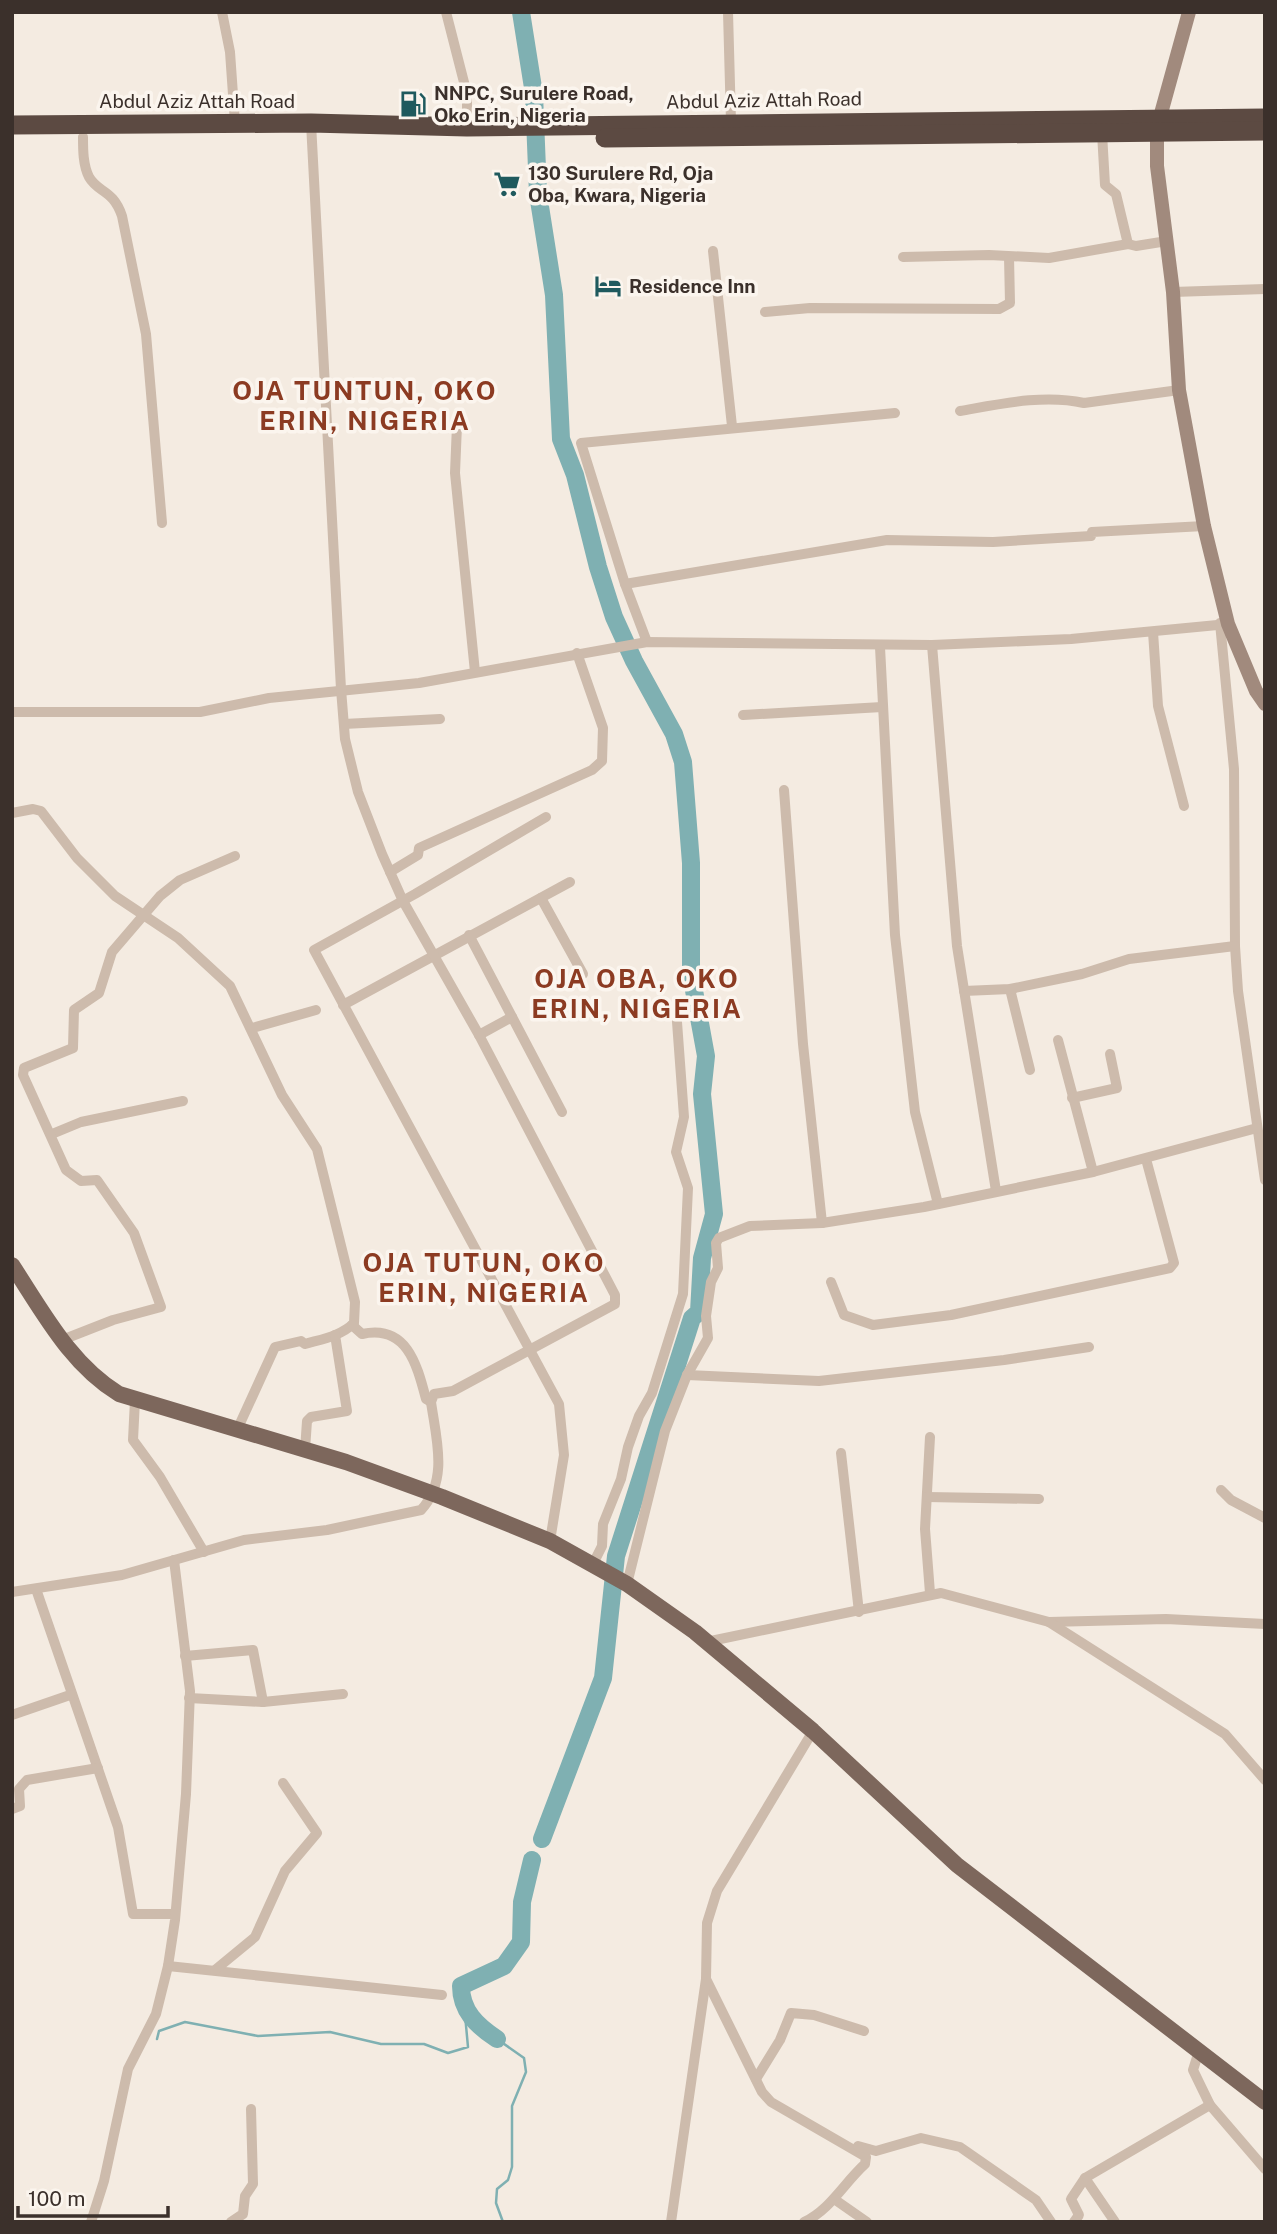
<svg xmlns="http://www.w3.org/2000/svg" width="1277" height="2234" font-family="'Public Sans',sans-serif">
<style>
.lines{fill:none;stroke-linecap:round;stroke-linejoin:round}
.stream{stroke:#7fb0b2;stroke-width:2.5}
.river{stroke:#7fb0b2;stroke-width:18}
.street{stroke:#cdbbac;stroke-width:10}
.secondary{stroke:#a18a7d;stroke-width:14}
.primary{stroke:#7d675c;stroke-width:16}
.highway{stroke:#5c4a42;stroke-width:19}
.labels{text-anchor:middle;stroke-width:7;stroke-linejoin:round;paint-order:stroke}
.poi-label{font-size:19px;font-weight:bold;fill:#3b302b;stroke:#fbf5ee;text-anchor:start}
.street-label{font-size:19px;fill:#3b302b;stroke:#fbf5ee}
.district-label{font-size:26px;font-weight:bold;letter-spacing:2px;fill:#8c3b22;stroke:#fbf5ee}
</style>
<rect width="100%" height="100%" fill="#f4ebe1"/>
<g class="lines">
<!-- stream -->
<g class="stream">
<path d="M 157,2039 L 159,2031 L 185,2022 L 258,2036 L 330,2032 L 381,2044 L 424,2044 L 448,2053 L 468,2047 L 464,2004"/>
<path d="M 497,2039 L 524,2058 L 526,2072 L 512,2106 L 512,2167 L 508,2180 L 497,2189 L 496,2203 L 503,2222"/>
</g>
<!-- river -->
<g class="river">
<path d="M 521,12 L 534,94 L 538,194 L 554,295 L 561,439 L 575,475 L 598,567 L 614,617 L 634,661 L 674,734 L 683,762 L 691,863 L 691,974 L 706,1056 L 702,1094 L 714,1214 L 702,1258 L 699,1312 L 692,1318 L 616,1556 L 603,1678 L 542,1839"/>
<path d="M 497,2039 C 477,2026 461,2011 461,1986 L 504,1966 L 521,1942 L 522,1902 L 532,1860"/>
</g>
<!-- street -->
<g class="street">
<path d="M 222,12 L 230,52 L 235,123"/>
<path d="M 446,12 L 467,94 L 467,127"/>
<path d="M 728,12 L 731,122"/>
<path d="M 1102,133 L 1105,185 L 1116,194 L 1128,244"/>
<path d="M 83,137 C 83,150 83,165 89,177 C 98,193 113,189 122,216 L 146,334 L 162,523"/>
<path d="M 713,251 L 732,426"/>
<path d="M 903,257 L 989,255 L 1049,258 L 1128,244 L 1136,246 L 1167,241"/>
<path d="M 1173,292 L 1265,289"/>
<path d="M 765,312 L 810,308 L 999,309 L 1010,303 L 1009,257"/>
<path d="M 960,411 C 1000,404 1044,394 1084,403 L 1179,390"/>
<path d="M 457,425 L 455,473 L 475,672"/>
<path d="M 625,584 L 887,540 L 993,542 L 1091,536 L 1092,532 L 1204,526"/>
<path d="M 1220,623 L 1234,769 L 1235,946 L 1238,991 L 1265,1180"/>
<path d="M 1153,632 L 1158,706 L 1184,806"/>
<path d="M 647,642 L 625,584 L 581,443 L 895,413"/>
<path d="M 932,645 L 957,946 L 996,1191"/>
<path d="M 880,647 L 895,935 L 915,1112 L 938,1204"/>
<path d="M 12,712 L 200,712 L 269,698 L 419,683 L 647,642 L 932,645 L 1071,639 L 1228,624"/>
<path d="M 743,715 L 882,707"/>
<path d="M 344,724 L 440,719"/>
<path d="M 784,790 L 803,1044 L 822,1223"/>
<path d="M 12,813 L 33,809 L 41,811 L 77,858 L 115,896 L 178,938 L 230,986 L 282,1095 L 317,1149 L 355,1302 L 354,1323 C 341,1336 322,1339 305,1344 L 301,1341 L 275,1347 L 237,1430"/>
<path d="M 546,817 L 415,894 L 314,950 L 559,1404 L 564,1455 L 550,1541"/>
<path d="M 390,872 L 418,855 L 419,848 L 592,770 L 602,761 L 603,728 L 577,653"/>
<path d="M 541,898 L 583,974"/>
<path d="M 469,935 L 562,1112"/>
<path d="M 1010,989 L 1030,1070"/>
<path d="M 964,991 L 1010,989 L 1082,974 L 1129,959 L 1235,946"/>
<path d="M 343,1005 L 570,882"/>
<path d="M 252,1028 L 316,1010"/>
<path d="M 479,1035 L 512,1017"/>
<path d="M 1058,1040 L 1093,1172"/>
<path d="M 1072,1098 L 1117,1088 L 1110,1054"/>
<path d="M 52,1134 L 81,1122 L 183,1101"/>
<path d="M 831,1282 L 844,1315 L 873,1325 L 951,1315 L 1170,1268 L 1174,1263 L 1146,1159"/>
<path d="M 352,1325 L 362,1334 C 407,1324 417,1365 426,1399 L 431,1402"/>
<path d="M 62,1340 L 113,1320 L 161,1307 L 134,1233 L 97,1180 L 81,1181 L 66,1170 L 23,1075 L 24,1068 L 73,1048 L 74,1010 L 99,993 L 112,952 L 160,896 L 180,880 L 235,856"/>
<path d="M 687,1375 L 819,1381 L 1004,1360 L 1089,1347"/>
<path d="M 135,1400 L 133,1440 L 160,1477 L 204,1552"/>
<path d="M 930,1437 L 925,1529 L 930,1593"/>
<path d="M 305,1450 L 307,1421 L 311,1417 L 347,1411 L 335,1335"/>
<path d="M 841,1453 L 859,1612"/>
<path d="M 1221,1490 L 1231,1500 L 1265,1518"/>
<path d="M 927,1497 L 1039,1499"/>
<path d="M 593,1564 L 602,1546 L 603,1524 L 621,1479 L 628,1447 L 639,1416 L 652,1393 L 683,1294 L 688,1188 L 676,1152 L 684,1117 L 677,1022"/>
<path d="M 627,1584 L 665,1431 L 687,1375 L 708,1338 L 706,1316 L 711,1282 L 718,1268 L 716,1243 L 719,1238 L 750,1226 L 822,1223 L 924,1207 L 1093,1172 L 1257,1128"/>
<path d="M 36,1589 L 118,1827 L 133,1914 L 175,1914"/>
<path d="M 12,1592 L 122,1575 L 244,1540 L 327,1530 L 421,1510 C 449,1480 436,1438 431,1402 L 434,1394 L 453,1391 L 615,1304 L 615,1295 L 479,1035 L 403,901 L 382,854 L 358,792 L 345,739 L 341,689 L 311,123"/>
<path d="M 1049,1622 L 1166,1619 L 1265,1624"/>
<path d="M 706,1642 L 941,1593 L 1049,1622 L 1225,1734 L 1265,1780"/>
<path d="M 185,1656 L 253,1650 L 263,1702"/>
<path d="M 189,1698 L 263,1702 L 343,1694"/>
<path d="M 12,1715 L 70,1695"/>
<path d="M 12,1809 L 20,1806 L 19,1789 L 27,1780 L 98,1768"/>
<path d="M 168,1966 L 442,1995"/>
<path d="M 215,1970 L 255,1937 L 285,1871 L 317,1833 L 283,1783"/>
<path d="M 706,1979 L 762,2092 L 771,2102 L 866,2157 L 865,2164 C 844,2183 830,2210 804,2222"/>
<path d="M 1199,2051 L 1193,2070 L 1210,2105 L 1265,2169"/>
<path d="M 756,2079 L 780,2040 L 791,2013 L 814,2015 L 864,2031"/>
<path d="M 858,2146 L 876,2151 L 921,2138 L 960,2147 L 1036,2200 L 1051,2222"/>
<path d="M 1085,2178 L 1115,2222"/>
<path d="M 834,2199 L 867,2222"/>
<path d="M 91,2222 L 104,2181 L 128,2069 L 156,2014 L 168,1966 L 175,1920 L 186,1794 L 190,1691 L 174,1560"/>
<path d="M 231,2222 L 243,2214 L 245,2196 L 253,2184 L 251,2109"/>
<path d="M 671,2222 L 706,1979 L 707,1923 L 717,1891 L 813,1731"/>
<path d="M 1074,2222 L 1079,2215 L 1071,2199 L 1085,2178 L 1210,2105"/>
</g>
<!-- secondary -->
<g class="secondary">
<path d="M 1160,117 L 1189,12"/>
<path d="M 1157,132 L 1157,166 L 1173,292 L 1179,390 L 1204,526 L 1228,624 L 1256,691 L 1265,704"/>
</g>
<!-- primary -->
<path class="primary" d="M 12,1265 C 43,1312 70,1364 119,1394 L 346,1462 L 442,1497 L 550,1541 L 627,1584 L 695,1632 L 813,1731 L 957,1865 L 1265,2102"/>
<!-- highway -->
<g class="highway">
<path d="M 12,125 L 311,123 L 467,127 L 1265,118"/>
<path d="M 605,138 L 1265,131"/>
</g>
</g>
<!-- icons -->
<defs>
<g id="fuel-bare" transform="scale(2.1)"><path d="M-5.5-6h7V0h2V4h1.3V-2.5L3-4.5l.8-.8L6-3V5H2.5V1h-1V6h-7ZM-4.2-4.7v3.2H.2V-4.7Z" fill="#1f5a5e" stroke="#fbf5ee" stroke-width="2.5" paint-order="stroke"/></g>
<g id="supermarket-bare" transform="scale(2.1)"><path d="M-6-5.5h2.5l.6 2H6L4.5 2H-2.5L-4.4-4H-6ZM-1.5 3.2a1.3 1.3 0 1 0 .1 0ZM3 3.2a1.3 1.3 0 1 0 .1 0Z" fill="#1f5a5e" stroke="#fbf5ee" stroke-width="2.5" paint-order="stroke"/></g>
<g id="hotel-bare" transform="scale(2.1)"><path d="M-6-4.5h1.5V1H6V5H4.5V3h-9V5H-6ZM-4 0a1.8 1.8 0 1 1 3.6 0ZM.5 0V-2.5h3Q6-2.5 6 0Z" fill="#1f5a5e" stroke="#fbf5ee" stroke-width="2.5" paint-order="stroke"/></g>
</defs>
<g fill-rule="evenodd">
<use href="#fuel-bare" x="413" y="104"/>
<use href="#supermarket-bare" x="507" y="184"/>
<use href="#hotel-bare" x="608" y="286"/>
</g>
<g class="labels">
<!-- poi labels -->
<g class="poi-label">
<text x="434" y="100">NNPC, Surulere Road,<tspan x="434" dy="22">Oko Erin, Nigeria</tspan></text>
<text x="528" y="180">130 Surulere Rd, Oja<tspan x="528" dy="22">Oba, Kwara, Nigeria</tspan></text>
<text x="629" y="293">Residence Inn</text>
</g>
<!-- street labels -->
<g class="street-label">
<text transform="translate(764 100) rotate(-1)" y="7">Abdul Aziz Attah Road</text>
<text x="197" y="108">Abdul Aziz Attah Road</text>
</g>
<!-- district labels -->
<g class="district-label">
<text x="365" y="400">OJA TUNTUN, OKO<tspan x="365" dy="30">ERIN, NIGERIA</tspan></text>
<text x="637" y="988">OJA OBA, OKO<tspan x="637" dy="30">ERIN, NIGERIA</tspan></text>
<text x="484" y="1272">OJA TUTUN, OKO<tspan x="484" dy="30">ERIN, NIGERIA</tspan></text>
</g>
</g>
<!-- border -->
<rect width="1277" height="2234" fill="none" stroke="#3b302b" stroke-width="28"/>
<!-- scale -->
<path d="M18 2206v10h150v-10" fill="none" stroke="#3b302b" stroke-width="3.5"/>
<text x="28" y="2206" font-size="21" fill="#3b302b" stroke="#fbf5ee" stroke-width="5" paint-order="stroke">100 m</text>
</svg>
